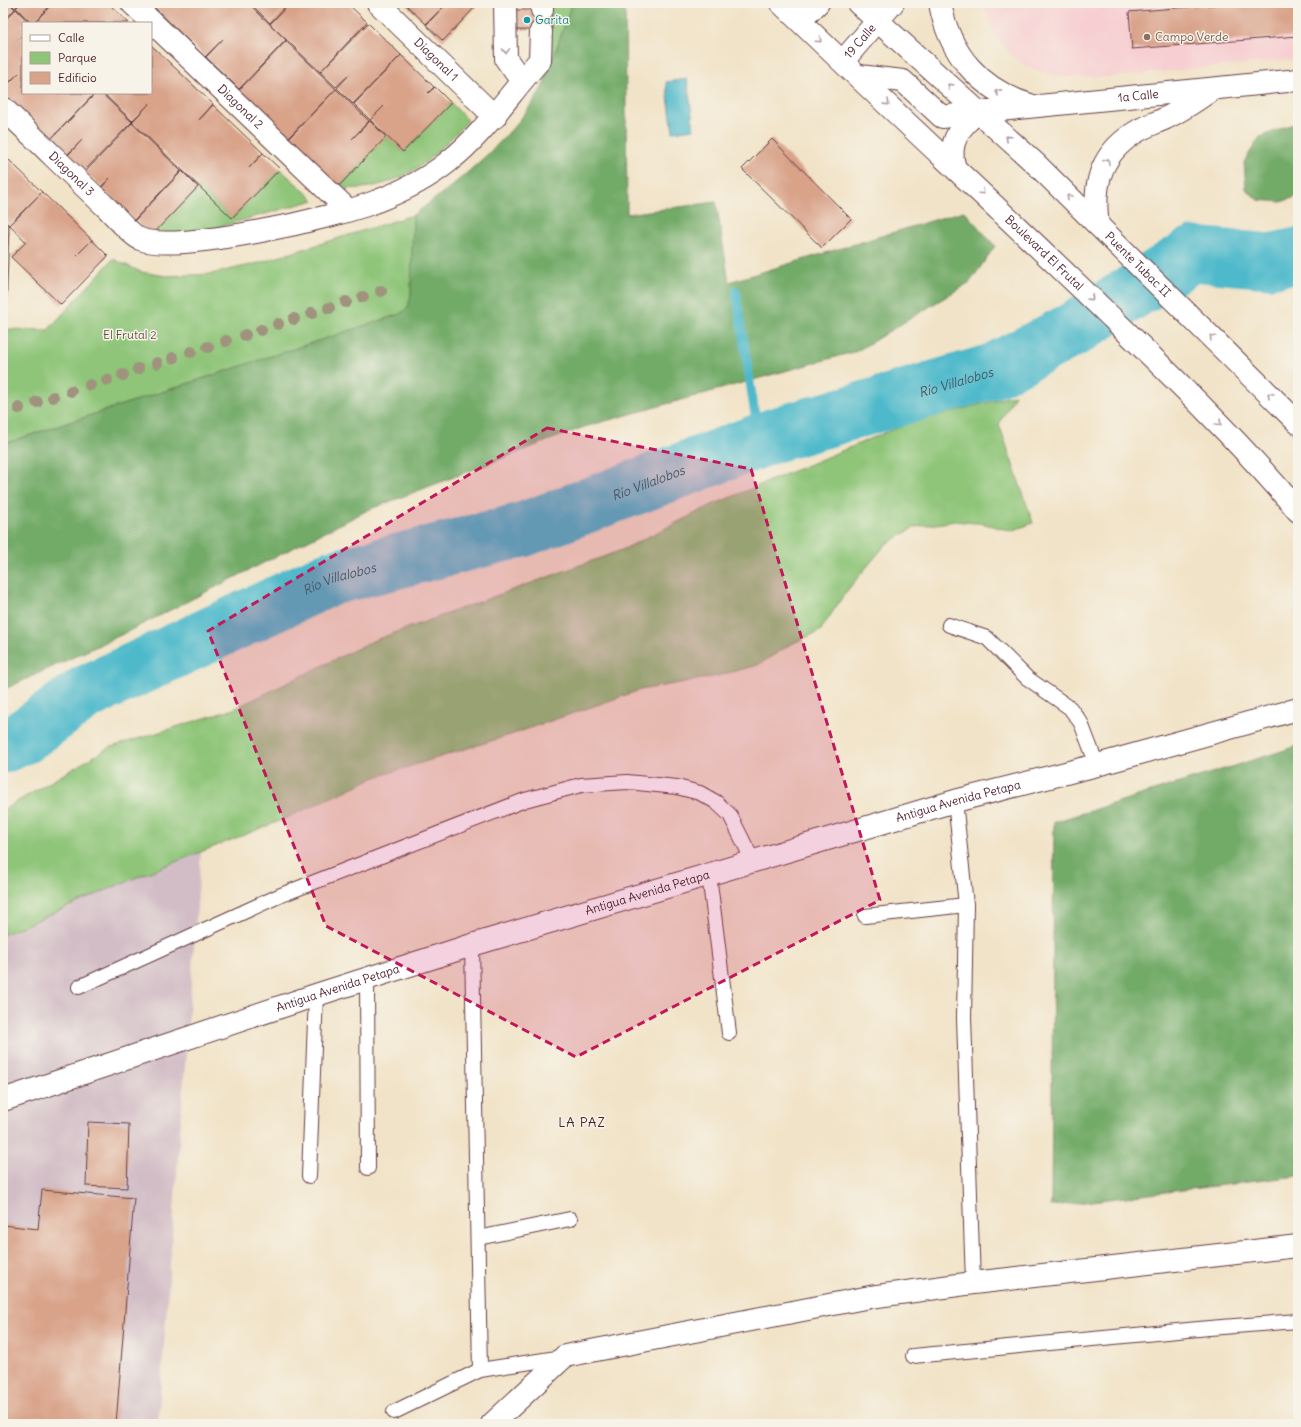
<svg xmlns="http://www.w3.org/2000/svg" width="1301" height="1427" font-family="Delius,sans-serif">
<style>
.built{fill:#f7cfd2}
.industrial{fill:#d2bdc6}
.green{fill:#8ec578;stroke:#6c7252}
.forest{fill:#72aa68;stroke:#5e644a}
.water{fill:#4eb9cb;stroke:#4c6c7b}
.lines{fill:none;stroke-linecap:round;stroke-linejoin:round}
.stream{stroke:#4eb9cb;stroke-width:9}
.river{stroke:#4eb9cb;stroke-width:55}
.building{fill:#d9a38a}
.lane-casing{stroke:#633c42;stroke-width:16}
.street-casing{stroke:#633c42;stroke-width:24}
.secondary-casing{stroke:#633c42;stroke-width:24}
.primary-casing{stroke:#633c42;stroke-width:24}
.lane{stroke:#fff;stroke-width:14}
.street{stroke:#fff;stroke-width:22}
.secondary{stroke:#fff;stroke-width:22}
.primary{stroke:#fff;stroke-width:22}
.tree{fill:#a0937e}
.oneway{stroke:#ae9aa0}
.marked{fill:#c2185b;fill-opacity:0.2;stroke:#c2185b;stroke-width:3;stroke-dasharray:8 5;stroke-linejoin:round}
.culture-dot{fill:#0f9aa8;stroke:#f7f3e8;stroke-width:1.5}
.education-dot{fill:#8d6e63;stroke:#f7f3e8;stroke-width:1.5}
.labels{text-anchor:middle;stroke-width:3;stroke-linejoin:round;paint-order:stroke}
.culture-label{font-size:12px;fill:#0d838f;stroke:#f7f3e8;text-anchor:start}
.education-label{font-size:12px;fill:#785e54;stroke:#f7f3e8;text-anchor:start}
.street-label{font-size:12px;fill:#4a1f2b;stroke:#f7f3e8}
.park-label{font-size:12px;fill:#5e5142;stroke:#f7f3e8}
.water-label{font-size:13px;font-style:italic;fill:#4b5563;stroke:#f7f3e8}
.neighbourhood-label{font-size:13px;letter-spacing:1px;fill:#4a1f2b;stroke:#f7f3e8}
</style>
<rect width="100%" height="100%" fill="#f7f3e8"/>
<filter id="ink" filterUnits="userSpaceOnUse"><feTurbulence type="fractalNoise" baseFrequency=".025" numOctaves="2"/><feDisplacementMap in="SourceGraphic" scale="8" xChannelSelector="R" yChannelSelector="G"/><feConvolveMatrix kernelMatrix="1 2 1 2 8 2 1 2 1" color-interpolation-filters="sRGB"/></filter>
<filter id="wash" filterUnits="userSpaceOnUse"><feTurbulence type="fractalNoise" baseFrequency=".012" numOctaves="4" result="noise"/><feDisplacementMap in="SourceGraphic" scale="16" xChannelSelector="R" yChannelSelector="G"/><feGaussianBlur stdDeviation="0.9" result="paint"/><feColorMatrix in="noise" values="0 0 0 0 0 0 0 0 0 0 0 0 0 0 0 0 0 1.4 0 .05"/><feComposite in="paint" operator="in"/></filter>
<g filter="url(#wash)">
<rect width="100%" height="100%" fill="#f1e3c7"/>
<!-- built -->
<path class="built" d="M 984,3 L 1298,3 L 1298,59 L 1108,77 L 1064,77 L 1034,70 L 1021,63 L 1010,54 L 993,31 Z"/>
<!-- industrial -->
<path class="industrial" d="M 201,852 L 158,1424 L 3,1424 L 3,935 L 132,879 Z"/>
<!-- green -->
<g class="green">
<path d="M 550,3 L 572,3 L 545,82 Z"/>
<path d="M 451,103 L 468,121 C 455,134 442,148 428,160 C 406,179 367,193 338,187 L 387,136 L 403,152 Z"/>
<path d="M 280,169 L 314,200 L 198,233 L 151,236 L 199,186 L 232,218 Z"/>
<path d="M 413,215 L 411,302 L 408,308 L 400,314 L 3,444 L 3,329 L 48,330 L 113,259 L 141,272 L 166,276 L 211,274 L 259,263 Z"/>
<path d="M 1015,395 L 999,424 L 1033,523 L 1011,531 L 985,524 L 955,521 L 915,527 L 886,544 L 845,593 L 820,631 L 791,644 L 758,665 L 713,677 L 640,690 L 513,734 L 373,778 L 282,820 L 132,879 L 3,935 L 3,810 L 108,748 L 234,709 L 375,640 L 622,550 L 712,505 L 906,424 Z"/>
</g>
<!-- forest -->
<g class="forest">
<path d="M 572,3 L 625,3 L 627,214 L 716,202 L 729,282 L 964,211 L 995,246 L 970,282 L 857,351 L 584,427 L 368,510 L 125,633 L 3,690 L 3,444 L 400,314 L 408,308 L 411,293 L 413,215 C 459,182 519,133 545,82 Z"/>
<path d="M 1298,122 L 1298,196 L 1281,202 L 1258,200 L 1246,189 L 1244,162 L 1260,137 Z"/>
<path d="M 1298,746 L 1298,1176 L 1051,1206 L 1054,822 Z"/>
</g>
<!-- water -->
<path class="water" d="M 687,79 L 694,129 L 673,132 L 666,82 Z"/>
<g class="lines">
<!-- stream -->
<path class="stream" d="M 736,291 L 759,441"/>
<!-- river -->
<path class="river" id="s1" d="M 3,746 L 23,737 L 85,693 L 331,578 L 522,530 L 775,435 L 993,371 L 1074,329 L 1193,254 L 1270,261 L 1298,255"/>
</g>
<g id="blocks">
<!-- building -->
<g class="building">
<path d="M 3,3 L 9,3 L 15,9 L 3,22 Z"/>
<path d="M 10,3 L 20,3 L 15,8 Z"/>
<path d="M 21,3 L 108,3 L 129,23 L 34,23 L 50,6 L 33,23 L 31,23 L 16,8 Z"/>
<path d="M 150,3 L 225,3 L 222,7 L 226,3 L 248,3 L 286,40 L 239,89 L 206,57 L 223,39 L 205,57 Z"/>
<path d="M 258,3 L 289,3 L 270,23 L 254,7 Z"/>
<path d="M 290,3 L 347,3 L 367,22 L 320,72 L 270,24 Z"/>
<path d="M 404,3 L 447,3 L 426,24 Z"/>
<path d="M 447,3 L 479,3 L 443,41 L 426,25 Z"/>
<path d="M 1234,3 L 1298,3 L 1298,36 L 1132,49 L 1129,12 Z"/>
<path d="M 16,9 L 29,23 L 23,23 L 23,34 L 17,41 L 23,35 L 23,93 L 95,93 L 51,139 L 3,93 L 3,89 L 19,73 L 3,88 L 3,22 Z"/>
<rect x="507" y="10" width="40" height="20"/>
<path d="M 368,23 L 401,55 L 353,104 L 337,88 L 351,73 L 336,87 L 320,72 Z"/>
<path d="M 286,41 L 336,89 L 288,138 L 239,90 Z"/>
<path d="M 151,45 L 213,104 L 199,120 L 213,105 L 263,153 L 249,168 L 263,153 L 280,169 L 232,218 L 132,122 L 150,103 L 132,121 L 103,93 L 151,93 Z"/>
<path d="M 401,55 L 434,87 L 428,93 L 435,87 L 451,103 L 403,152 L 370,120 L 385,105 L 370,120 L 354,104 Z"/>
<path d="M 336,89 L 369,121 L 352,139 L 370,121 L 386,137 L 338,187 L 289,138 Z"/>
<path d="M 96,93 L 101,93 L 132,122 L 84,171 L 68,155 L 82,140 L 67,155 L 51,139 Z"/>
<path d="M 132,123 L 181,171 L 134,220 L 101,188 L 110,178 L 101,187 L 85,172 Z"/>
<path d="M 772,139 L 851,219 L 822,248 L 742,169 Z"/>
<path d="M 3,154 L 8,159 L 3,165 Z"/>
<path d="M 9,160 L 42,192 L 9,225 L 3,219 L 3,166 Z"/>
<path d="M 182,171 L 198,187 L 151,236 L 135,220 Z"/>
<path d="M 42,192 L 92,240 L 77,255 L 92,240 L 108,256 L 61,305 L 11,257 L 26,242 L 10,225 Z"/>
<path d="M 3,225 L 9,225 L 6,318 L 3,318 Z"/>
<path d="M 88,1122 L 129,1124 L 127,1188 L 86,1186 Z"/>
<path d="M 42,1190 L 134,1198 L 116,1424 L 3,1424 L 3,1225 L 38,1229 Z"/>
</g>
</g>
</g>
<g filter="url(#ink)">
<use href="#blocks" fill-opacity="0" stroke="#633c42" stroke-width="1"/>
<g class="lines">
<!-- lane casing -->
<g class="lane-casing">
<g id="lane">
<path d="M 949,625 L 987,638 L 1027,678 L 1070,708 L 1081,723 L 1097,765"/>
<path d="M 955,801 L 966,905 L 964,1018 L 973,1283"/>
<path d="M 709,875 L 729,1033"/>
<path d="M 865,916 L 966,905"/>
<path d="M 472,945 L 480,1370 L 563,1357"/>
<path d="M 367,978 L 368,1168"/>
<path d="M 79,987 L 281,895 L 525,800 L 581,785 L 627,782 L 677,787 L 700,793 L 716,802 L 730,815 L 753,861"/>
<path d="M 309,1176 L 316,995"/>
<path d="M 478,1238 L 570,1219"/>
<path d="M 913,1356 L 1209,1328 L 1298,1321"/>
<path d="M 394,1412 L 480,1370"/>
</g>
</g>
<!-- street casing -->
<g class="street-casing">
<g id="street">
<path id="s2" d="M 132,3 L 348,210"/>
<path id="s3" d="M 378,3 L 495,117"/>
<path d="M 505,3 L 506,59 L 521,80"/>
<path d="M 542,10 L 542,3"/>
<path d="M 800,21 L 818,3"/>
<path id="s4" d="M 843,61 L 893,3"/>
<path id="s5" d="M 3,108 C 38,141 72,175 107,208 C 115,216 130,234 140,239 C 176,254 339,217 377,201 C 403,191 427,179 448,162 C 485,133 509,94 540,60 L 541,31"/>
<path id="s6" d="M 3,1100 L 316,995 L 472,945 L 955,801 L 1097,765 L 1298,709"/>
<path d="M 492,1424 L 565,1356 L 870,1297 L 973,1283 L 1298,1246"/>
</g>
</g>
<!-- secondary casing -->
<g class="secondary-casing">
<g id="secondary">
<path d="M 940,3 C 949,54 980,90 1030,105"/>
<path id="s7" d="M 979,112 L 1298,80"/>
</g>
</g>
<!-- primary casing -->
<g class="primary-casing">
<g id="primary">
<path id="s8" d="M 781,3 C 890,109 1002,211 1111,317 C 1176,380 1240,442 1298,511"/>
<path id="s9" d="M 858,3 L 1037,165 L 1298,423"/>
<path d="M 859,76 L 903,81 L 942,117 L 979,112"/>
<path d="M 954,165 C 948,142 961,124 979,112"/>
<path d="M 1098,225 C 1092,183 1101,151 1141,129 C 1149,125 1158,122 1166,118 C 1183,110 1198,99 1213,89"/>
</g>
</g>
<!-- lane -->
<use href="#lane" class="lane"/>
<!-- street -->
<use href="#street" class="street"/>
<!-- secondary -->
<use href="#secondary" class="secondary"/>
<!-- primary -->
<use href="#primary" class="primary"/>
</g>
<!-- trees -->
<g class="tree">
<circle cx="381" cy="291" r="6"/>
<circle cx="363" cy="297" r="6"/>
<circle cx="346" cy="302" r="6"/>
<circle cx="329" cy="308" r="6"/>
<circle cx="312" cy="313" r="6"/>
<circle cx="294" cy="319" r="6"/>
<circle cx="278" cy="324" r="6"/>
<circle cx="261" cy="330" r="6"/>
<circle cx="245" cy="335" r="6"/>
<circle cx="226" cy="341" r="6"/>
<circle cx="208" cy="347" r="6"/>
<circle cx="191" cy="352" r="6"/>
<circle cx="173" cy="358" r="6"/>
<circle cx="157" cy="363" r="6"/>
<circle cx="138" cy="369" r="6"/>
<circle cx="123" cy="375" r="6"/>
<circle cx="107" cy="380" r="6"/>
<circle cx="90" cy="385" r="6"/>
<circle cx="71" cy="391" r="6"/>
<circle cx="53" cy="397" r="6"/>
<circle cx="37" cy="402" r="6"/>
<circle cx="19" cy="408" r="6"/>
</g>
<!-- one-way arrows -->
<defs><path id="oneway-chevron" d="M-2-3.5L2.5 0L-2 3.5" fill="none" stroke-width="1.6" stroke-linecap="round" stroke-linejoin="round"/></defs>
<g class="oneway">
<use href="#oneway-chevron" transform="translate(819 40) rotate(43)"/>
<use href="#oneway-chevron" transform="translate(506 51) rotate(88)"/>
<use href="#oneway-chevron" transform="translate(950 86) rotate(-138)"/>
<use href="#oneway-chevron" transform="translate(998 92) rotate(-151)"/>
<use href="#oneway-chevron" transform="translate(887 103) rotate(44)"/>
<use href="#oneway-chevron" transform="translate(1008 138) rotate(-138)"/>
<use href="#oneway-chevron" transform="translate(1107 161) rotate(-58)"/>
<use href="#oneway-chevron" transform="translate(982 192) rotate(43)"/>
<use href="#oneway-chevron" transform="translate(1069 197) rotate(-135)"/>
<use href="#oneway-chevron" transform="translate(1091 298) rotate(44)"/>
<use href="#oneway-chevron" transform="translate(1212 337) rotate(-135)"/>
<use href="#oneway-chevron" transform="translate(1270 395) rotate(-135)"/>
<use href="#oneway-chevron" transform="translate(1219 423) rotate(46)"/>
</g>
</g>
<!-- marked area -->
<path class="marked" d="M 547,428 L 751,469 L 880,900 L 576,1057 L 326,926 L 208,631 Z"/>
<!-- markers -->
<circle class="culture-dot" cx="527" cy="20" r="4"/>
<circle class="education-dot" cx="1147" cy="37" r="4"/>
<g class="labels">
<!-- culture labels -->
<g class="culture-label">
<text x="535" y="24">Garita</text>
</g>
<!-- education labels -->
<g class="education-label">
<text x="1155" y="41">Campo Verde</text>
</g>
<!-- street labels -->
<g class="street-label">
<text dy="4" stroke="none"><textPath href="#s4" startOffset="26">19 Calle</textPath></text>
<text dy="4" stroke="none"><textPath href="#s3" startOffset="81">Diagonal 1</textPath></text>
<text dy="4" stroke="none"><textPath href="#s7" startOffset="160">1a Calle</textPath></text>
<text dy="4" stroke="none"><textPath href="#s2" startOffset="150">Diagonal 2</textPath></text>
<text dy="4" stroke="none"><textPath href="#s5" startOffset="95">Diagonal 3</textPath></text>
<text dy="4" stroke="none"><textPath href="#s8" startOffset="363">Boulevard El Frutal</textPath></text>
<text dy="4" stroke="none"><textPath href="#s9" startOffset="383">Puente Tubac II</textPath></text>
<text dy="4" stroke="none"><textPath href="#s6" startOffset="1001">Antigua Avenida Petapa</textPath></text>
<text dy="4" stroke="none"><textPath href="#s6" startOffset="677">Antigua Avenida Petapa</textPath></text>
<text dy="4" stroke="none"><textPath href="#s6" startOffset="353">Antigua Avenida Petapa</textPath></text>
</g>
<!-- park labels -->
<g class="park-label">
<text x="130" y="339">El Frutal 2</text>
</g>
<!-- water labels -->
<g class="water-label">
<text dy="5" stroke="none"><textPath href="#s1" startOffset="1025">Río Villalobos</textPath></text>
<text dy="5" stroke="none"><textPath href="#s1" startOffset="701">Río Villalobos</textPath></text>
<text dy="5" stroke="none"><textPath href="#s1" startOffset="377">Río Villalobos</textPath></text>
</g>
<!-- neighbourhood labels -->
<g class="neighbourhood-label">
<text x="582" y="1127">LA PAZ</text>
</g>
</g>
<!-- margin -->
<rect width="1301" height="1427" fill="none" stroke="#f7f3e8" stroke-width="16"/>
<!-- legend -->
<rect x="22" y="22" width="130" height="72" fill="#f7f3e8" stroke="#b29e9c"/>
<rect x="30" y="35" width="20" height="6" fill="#ffffff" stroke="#b29e9c"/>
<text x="58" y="42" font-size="12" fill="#4a1f2b">Calle</text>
<rect x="30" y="52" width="20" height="12" fill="#8ec578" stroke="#b29e9c"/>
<text x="58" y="62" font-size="12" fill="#4a1f2b">Parque</text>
<rect x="30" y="72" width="20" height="12" fill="#d9a38a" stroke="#b29e9c"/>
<text x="58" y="82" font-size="12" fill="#4a1f2b">Edificio</text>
</svg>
